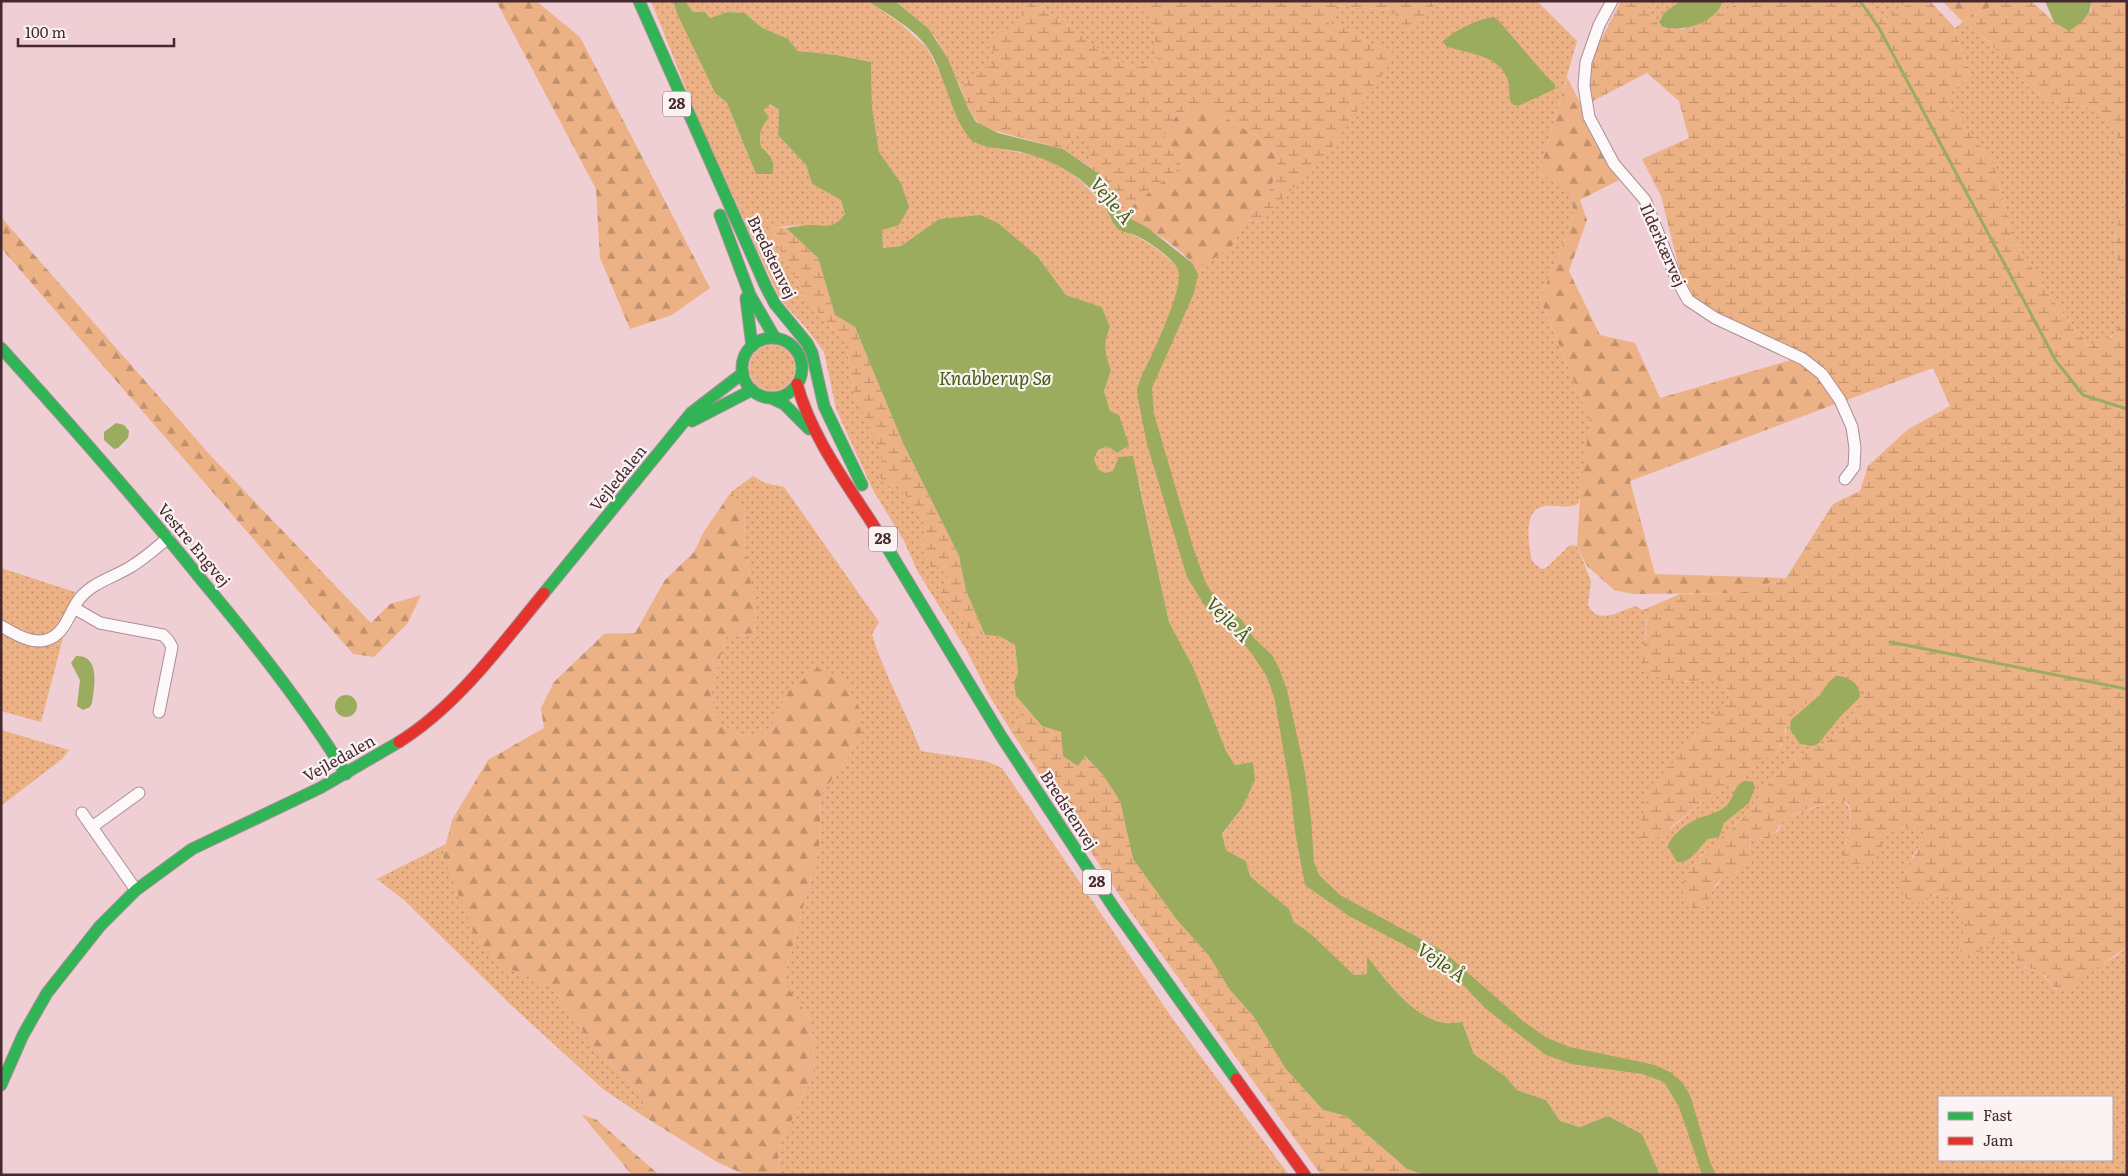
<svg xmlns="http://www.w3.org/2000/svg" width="2128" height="1176" font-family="Literata,serif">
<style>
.grass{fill:url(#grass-dots);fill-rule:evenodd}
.forest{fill:url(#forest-firs)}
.wetland{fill:url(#wetland-marsh)}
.water{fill:#9cac5e}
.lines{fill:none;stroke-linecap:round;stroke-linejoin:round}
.stream{stroke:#9cac5e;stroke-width:3}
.street-casing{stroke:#aa8f95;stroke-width:13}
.fast-casing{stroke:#aa8f95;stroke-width:13}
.jam-casing{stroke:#aa8f95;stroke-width:13}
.street{stroke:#fdf8f9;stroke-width:11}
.fast{stroke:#30b455;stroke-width:11}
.jam{stroke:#e5322d;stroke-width:11}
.labels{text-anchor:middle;stroke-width:4.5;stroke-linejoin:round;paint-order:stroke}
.shield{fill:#faf2f3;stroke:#7c656a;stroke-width:1}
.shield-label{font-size:15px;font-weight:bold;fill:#46292f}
.street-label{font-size:16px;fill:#46292f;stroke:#faf2f3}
.water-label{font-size:18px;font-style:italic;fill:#445c0c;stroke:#faf2f3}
</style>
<defs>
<pattern id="grass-dots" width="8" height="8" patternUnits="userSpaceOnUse" patternTransform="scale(1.25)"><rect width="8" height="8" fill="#ecb285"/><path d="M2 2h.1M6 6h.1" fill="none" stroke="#c1916d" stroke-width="1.8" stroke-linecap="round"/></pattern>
<pattern id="forest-firs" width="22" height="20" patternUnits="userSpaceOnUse" patternTransform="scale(1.25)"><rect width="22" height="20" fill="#ecb285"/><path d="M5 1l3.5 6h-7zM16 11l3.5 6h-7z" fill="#c1916d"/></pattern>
<pattern id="wetland-marsh" width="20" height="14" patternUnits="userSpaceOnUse" patternTransform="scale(1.25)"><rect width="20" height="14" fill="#ecb285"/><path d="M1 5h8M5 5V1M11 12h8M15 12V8" fill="none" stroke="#c1916d"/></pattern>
</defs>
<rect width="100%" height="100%" fill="#efced4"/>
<!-- grass -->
<g class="grass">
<path d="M 651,1 L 673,1 L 678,16 L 715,93 L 727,103 L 756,174 L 770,154 L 761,147 C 759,134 760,114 769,104 L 779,110 L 778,135 L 806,165 L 812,184 L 841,200 L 845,214 C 831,231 830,225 810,225 C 798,225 781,227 770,228 L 805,297 L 843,339 L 849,360 L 854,395 L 879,447 L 889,491 L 894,481 L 918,511 L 926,529 L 921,546 L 932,570 L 945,563 L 948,575 L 947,586 L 939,591 L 956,608 L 971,634 L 999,636 L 1015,645 L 1018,673 L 1014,682 L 1020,715 L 1013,734 L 989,695 L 967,651 L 918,572 L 904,541 L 873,490 L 836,409 L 824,352 L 807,329 L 780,299 L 701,126 Z"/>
<path d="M 685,1 L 868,1 L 901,24 L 927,48 L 942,77 L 953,108 L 976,143 C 1000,151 1026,151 1050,161 C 1085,175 1101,208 1128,232 C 1134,236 1142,239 1148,243 C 1159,250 1168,258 1177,267 L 1231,248 L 1246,220 L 1260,222 L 1395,54 L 1368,42 L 1353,31 L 1329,24 L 1336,6 L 1392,10 L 1407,31 L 1439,1 L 1537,1 L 1577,41 L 1539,173 L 1572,194 L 1573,216 L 1565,239 L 1540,299 L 1590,420 L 1581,494 L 1578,504 C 1567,509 1557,505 1546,506 C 1521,508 1529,545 1532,561 L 1541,569 L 1546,568 L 1570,545 L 1577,546 L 1591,581 L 1588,605 C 1598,626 1619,611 1636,606 C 1636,607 1643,610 1643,610 C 1650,616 1644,642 1642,651 L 1685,682 L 1715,679 C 1723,683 1728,688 1729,698 L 1670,829 L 1708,798 L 1781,746 L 1785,739 L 1787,721 L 1796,710 L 1809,701 L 1834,673 L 1840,671 L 1851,672 L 1863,683 L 1865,694 L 1862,702 L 1835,736 L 1818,747 L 1799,755 L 1771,780 L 1751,809 L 1722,839 L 1700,856 L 1685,877 L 1709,896 L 1723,877 L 1738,871 L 1751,852 L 1750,840 L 1753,838 L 1763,839 L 1778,831 L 1782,822 L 1790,816 L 1836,800 L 1844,801 C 1855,810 1849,831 1845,844 L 1880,853 C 1881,848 1881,841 1884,836 C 1891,826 1914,825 1923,830 L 1924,840 L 1912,857 L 1907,899 L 1918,904 L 1938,893 C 1953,895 1966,917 1964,932 C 1963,939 1960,945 1959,951 L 1984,946 L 2000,937 L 2007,938 L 2013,947 L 2016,958 L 2026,968 L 2041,972 L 2056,990 L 2115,957 L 2127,947 L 2127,1175 L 1660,1175 L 1642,1134 L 1608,1116 L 1580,1127 L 1560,1121 L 1546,1100 L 1517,1090 L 1505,1076 L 1474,1054 L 1462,1022 C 1457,1022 1451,1024 1446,1023 C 1413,1020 1386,980 1368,957 L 1367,974 L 1354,975 L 1310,933 L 1294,922 L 1289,909 L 1250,876 L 1246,861 L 1226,850 L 1222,835 L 1242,808 L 1253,762 L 1235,765 L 1226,751 L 1194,669 L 1169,622 L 1139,481 L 1113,471 L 1104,473 L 1098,469 L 1094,459 L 1098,450 L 1108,446 L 1110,411 L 1104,391 L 1111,370 C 1105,354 1103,343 1110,327 L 1102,307 L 1066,295 L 1038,257 L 945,219 L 939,219 L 901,246 L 883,248 L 882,230 L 901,183 L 879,152 L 872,106 L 871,62 L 836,55 L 798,51 L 788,39 L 761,27 L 745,13 L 728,12 L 710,18 L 705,12 L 693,12 ZM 1939,1097 L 2112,1097 L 2112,1160 L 1939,1160 Z"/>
<path d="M 895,1 L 1130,1 L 1151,15 L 1158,61 L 1137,68 L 1108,58 L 1079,32 L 1030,2 L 997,62 L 960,86 L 937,40 L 929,29 Z"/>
<path d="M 1644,1 L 1680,1 L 1664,13 L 1659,21 L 1665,27 L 1685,29 L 1722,5 L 1723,1 L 1742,1 L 1686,31 L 1660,28 Z"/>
<path d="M 1863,1 L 1913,1 L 1884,20 Z"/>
<path d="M 1963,22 L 1988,41 L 2028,87 L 2050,101 L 2098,109 L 2116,133 L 2125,193 L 2114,239 L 2126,316 C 2115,335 2111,340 2089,346 L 2057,306 L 2012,238 L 1995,166 L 1948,103 L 1950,93 L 1970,77 L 1955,28 Z"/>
<path d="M 1077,128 L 1094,146 L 1086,164 L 1063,149 Z"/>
<circle cx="772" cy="368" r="23"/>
<path d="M 753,476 L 765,483 L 784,487 L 879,622 L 872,634 C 884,675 906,711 921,751 L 986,761 L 1002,768 L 1172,1018 L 1289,1175 L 779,1175 L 778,1149 L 815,1071 L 811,1020 L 783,981 L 819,849 L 821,795 L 861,738 L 788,692 L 768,732 L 740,736 L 719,723 L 710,693 L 726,637 L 754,633 L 756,612 L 744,542 L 745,511 L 731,492 Z"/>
<path d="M 1,568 L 75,592 L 41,722 L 1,711 Z"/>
<path d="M 1,730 L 69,750 L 62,759 L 1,806 Z"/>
<path d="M 446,844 L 443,856 L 501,965 L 551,987 L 593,1045 L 645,1097 L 640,1114 L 603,1089 L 512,1006 L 404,900 L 377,879 Z"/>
</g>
<!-- forest -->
<g class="forest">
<path d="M 496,1 L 536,1 L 580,37 L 710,288 L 672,315 L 630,329 L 600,258 L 596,189 Z"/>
<path d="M 1942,1 L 2001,1 L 1963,22 Z"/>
<path d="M 1567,77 L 1619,180 L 1580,200 L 1587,220 L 1569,271 L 1600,335 L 1635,343 L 1660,398 L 1791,360 L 1819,375 L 1838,403 L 1630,481 L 1655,574 L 1786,578 L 1739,593 L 1633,594 L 1614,590 L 1586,565 L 1577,546 L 1581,482 L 1590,420 L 1540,299 L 1565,239 L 1573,216 L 1572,195 L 1539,173 Z"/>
<path d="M 1202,104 L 1260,138 L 1278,158 L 1272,186 L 1246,220 L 1231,248 L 1196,269 C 1179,244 1148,229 1122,214 L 1182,166 L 1163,133 L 1178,114 Z"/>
<path d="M 1,217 L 211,456 L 371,623 L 390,604 L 421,595 L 407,624 L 374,657 L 353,654 L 1,248 Z"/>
<path d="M 731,492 L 745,510 L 744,542 L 756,612 L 754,633 L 726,637 L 710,693 L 719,722 L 740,736 L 768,732 L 788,692 L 817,668 L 843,677 L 860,709 L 861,738 L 821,795 L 819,849 L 783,981 L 811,1020 L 815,1071 L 778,1149 L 779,1175 L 746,1175 L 717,1162 L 640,1114 L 645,1097 L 593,1045 L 551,987 L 501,965 L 479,946 L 443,856 L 452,820 L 488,760 L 544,728 L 541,708 L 554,682 L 604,634 L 635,633 L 665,580 L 694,552 L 703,533 Z"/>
<path d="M 581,1114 L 597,1120 L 659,1175 L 632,1175 Z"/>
</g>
<!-- wetland -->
<g class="wetland">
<path d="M 1130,1 L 1439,1 L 1407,32 L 1392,10 L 1336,6 L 1329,24 L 1353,31 L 1368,42 L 1396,54 L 1329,152 L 1260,222 L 1246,220 L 1272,186 L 1278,158 L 1260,138 L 1202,104 L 1178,114 L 1163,133 L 1182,166 L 1122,214 L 1098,173 L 1086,164 L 1094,146 L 1077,128 L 1063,149 L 985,128 C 970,118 966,102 960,86 L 996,62 L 989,36 L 1015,27 L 1030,2 L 1079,32 L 1108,58 L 1137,68 L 1158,61 L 1151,15 Z"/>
<path d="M 1621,1 L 1644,1 L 1660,28 L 1686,31 L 1742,1 L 1863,1 L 1884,20 L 1913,1 L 1930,1 L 1955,28 L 1970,77 L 1950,93 L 1948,103 L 1995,166 L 2012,238 L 2057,306 L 2089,346 L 2111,338 L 2126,316 L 2114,239 L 2125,193 L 2116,134 L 2098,109 L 2050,101 L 2028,87 L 1988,41 L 1963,22 L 2001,1 L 2031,1 L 2054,22 L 2091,11 L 2091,1 L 2127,1 L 2127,947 L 2064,991 C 2051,991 2051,978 2040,972 C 2033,968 2025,969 2019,963 C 2013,955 2014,945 2007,938 C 1987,935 1982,958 1964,959 C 1954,951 1964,940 1964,929 C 1964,914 1953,895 1938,893 C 1931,895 1925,903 1918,904 C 1914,905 1910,902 1908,900 C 1885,878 1929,849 1923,830 C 1914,825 1894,826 1886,834 C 1881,839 1883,847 1880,853 C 1874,864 1854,867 1844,861 L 1842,856 C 1845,846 1858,807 1845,801 C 1844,801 1837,801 1836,800 C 1827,803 1794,813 1787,818 C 1779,823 1777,833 1768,839 L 1754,838 L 1750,840 C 1749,846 1753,853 1751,859 C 1747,872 1728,872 1720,880 C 1711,889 1710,901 1703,911 L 1694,909 L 1687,903 L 1683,893 L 1683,885 L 1685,877 L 1694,862 L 1735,826 L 1751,809 L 1771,780 L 1799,755 L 1818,747 L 1835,736 L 1862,702 L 1865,694 L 1863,683 L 1851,672 L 1840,671 L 1834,673 L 1809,701 L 1789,718 L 1785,729 L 1785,739 L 1776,751 L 1735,782 L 1708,798 L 1653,841 L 1644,843 L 1637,837 L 1648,792 L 1706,723 L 1726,704 L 1729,698 L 1728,691 L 1724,685 L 1715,679 C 1692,682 1638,688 1642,652 C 1644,639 1651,622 1643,610 L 1680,594 L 1739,593 L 1786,578 L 1833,504 L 1860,491 L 1868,466 L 1907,430 L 1950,406 L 1933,368 L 1844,401 L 1840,389 L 1821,367 L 1706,307 L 1694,297 L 1682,280 L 1661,196 L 1642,159 L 1689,138 L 1679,101 L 1647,73 L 1593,101 L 1589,82 L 1592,57 Z"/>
<path d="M 769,227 L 786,228 L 818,258 L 835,315 L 855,327 L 903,443 L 959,556 L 966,591 L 985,635 L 971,634 L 956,608 L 939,591 L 947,586 L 948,575 L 945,564 L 932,570 L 921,546 L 926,529 L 918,511 L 894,481 L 888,492 L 879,475 L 882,461 L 878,446 L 854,395 L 849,360 L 843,339 L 805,297 Z"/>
<path d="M 1016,696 L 1042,726 L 1061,732 L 1103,775 L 1120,801 L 1133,859 L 1177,920 L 1209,956 L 1230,990 L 1254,1017 L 1285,1068 L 1323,1110 L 1346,1116 L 1407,1169 L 1424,1175 L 1321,1175 L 1130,911 L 1013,734 L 1020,715 Z"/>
</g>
<!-- water -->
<g class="water">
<path d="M 673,1 L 685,1 L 693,12 L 705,12 L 710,18 L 728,12 L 745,13 L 761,27 L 788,39 L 798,51 L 836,55 L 871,62 L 872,106 L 879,152 L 901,183 L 909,207 L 899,225 L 882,230 L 883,248 L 901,246 L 939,219 L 980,215 L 998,223 L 1038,257 L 1066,295 L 1102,307 L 1110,327 C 1103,343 1105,354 1111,370 L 1104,391 L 1110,411 L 1119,415 L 1129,445 L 1117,453 L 1108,446 L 1098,450 L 1094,459 L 1098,469 L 1104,473 L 1113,471 L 1119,457 L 1133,456 L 1169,622 L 1194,669 L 1226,751 L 1235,765 L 1253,762 L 1255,780 L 1242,808 L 1222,834 L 1226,850 L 1246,861 L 1250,876 L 1289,909 L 1294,922 L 1310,933 L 1354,975 L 1367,974 L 1367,956 C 1385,979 1414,1020 1446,1023 C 1451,1024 1457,1022 1462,1022 L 1474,1054 L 1505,1076 L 1517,1090 L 1546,1100 L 1560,1121 L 1580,1127 L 1608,1116 L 1642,1134 L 1660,1175 L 1424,1175 L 1407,1169 L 1346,1116 L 1323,1110 L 1285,1068 L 1254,1017 L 1230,990 L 1209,956 L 1177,920 L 1133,859 L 1120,801 L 1103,775 L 1085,756 L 1078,766 L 1063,756 L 1061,732 L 1042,726 L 1016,696 L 1014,682 L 1018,673 L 1015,645 L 999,636 L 985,635 L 966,591 L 959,556 L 903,443 L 855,327 L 835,315 L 818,258 L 786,228 C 794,227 802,225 810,225 C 829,225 832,230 845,214 L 841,200 L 812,184 L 806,165 L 778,135 L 779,110 L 770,104 L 764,110 L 769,118 C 760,127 759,134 761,147 C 770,154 776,162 772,174 L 756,174 L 727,103 L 715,93 L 678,16 Z"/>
<path d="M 868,1 L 895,1 L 929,29 L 948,59 L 969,110 L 976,122 L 998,133 L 1063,149 L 1098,173 L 1105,182 L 1122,214 L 1148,228 L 1192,263 L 1198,274 L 1194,293 L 1152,388 L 1154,414 L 1193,547 L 1205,581 L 1214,597 L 1241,619 L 1254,638 L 1272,655 L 1279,668 L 1287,690 L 1305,772 L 1311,818 L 1314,862 L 1319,875 L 1340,895 L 1443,951 L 1523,1021 L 1547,1038 L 1570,1047 L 1655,1065 L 1670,1072 L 1682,1082 L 1690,1095 L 1710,1162 L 1716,1175 L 1702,1175 L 1679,1107 L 1664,1082 L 1642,1074 L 1571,1064 L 1546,1055 L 1486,1009 L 1464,986 L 1436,964 L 1414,950 L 1349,916 L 1305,885 L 1295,831 L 1291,793 L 1274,696 L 1266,675 L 1252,654 L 1241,641 L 1208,611 L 1187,577 L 1147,444 L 1138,399 L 1137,390 L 1140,380 C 1148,362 1188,284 1177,267 C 1168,255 1151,243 1137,236 C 1131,233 1125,233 1119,230 C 1112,223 1109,212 1103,204 C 1085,177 1055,161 1024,153 C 1008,148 987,150 972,141 C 951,118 946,77 929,50 C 916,29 888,15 868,1 Z"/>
<path d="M 1680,1 L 1723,1 C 1715,24 1683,32 1663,27 L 1659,22 L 1664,13 Z"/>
<path d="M 2045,1 L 2091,1 C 2091,16 2081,23 2069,31 L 2054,22 Z"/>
<path d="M 1494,17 L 1499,21 L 1547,77 L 1555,84 L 1555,89 L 1518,106 L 1512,104 C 1507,98 1511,89 1508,81 C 1501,55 1468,54 1446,46 L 1443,41 C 1454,31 1479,18 1494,17 Z"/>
<path d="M 116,423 L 124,425 L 129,431 L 128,438 L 118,448 L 114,449 L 104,440 L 104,432 Z"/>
<path d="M 76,656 C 101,654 94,689 92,703 L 90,707 L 83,710 L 77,706 L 80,680 L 71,663 Z"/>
<path d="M 1836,676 C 1848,676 1861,684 1860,697 L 1840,717 L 1818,744 L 1812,746 L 1800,744 L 1790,729 L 1791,720 L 1820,695 L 1829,682 Z"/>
<circle cx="346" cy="706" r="11"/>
<path d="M 1745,781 L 1753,782 L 1755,787 L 1749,803 L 1724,823 L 1719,837 L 1708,839 C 1699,847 1691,864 1677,862 L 1668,847 C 1668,838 1686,824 1695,820 C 1705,815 1718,814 1727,805 C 1735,797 1733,785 1745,781 Z"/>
</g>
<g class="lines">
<!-- stream -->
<g class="stream">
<path d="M 1860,1 L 1879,28 L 2056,361 L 2083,395 L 2127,409"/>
<path d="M 1890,642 L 2127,689"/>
</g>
<!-- street casing -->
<g class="street-casing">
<g id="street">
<path d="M 1612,1 L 1599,25 L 1586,62 L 1584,86 L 1589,117 L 1614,164 L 1645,200 L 1676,278 L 1688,300 L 1715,318 L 1803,359 L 1822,374 L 1840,400 L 1852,427 L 1855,448 L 1854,467 L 1845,479"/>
<path d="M 74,608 L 100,623 L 163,635 L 168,640 L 172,647 L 159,712"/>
<path d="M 1,626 C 15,634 35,647 51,638 C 67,630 70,610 80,598 C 93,582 115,577 132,566 C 145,558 156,548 168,538"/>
<path d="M 82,813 L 136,890"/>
<path d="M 92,827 L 139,793"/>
</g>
</g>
<!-- fast casing -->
<g class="fast-casing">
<g id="fast">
<path d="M 639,1 L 766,287 L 775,304 L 807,343 L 812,353 L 824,406 L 862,485"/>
<path d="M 720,215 L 750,295 L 775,338"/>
<path d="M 746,298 L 752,346"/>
<circle cx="772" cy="368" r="30"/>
<path d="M 1,348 C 71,425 139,502 204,583 C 255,644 304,706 346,774"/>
<path d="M 771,398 L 784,404 L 809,429"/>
<path d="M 692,421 L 752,390"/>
<path d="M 879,534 L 1001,736 L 1114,908 L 1236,1079"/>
<path d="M 544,593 L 691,413 L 743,373"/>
<path d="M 1,1085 L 23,1035 L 47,993 L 100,926 L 136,890 L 192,849 L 320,788 L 399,742"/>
</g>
</g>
<!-- jam casing -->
<g class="jam-casing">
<g id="jam">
<path d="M 797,384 C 812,439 849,486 879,534"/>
<path d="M 399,742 C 457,706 501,645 544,593"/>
<path d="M 1236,1079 L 1305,1175"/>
</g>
</g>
<!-- street -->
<use href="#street" class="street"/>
<!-- fast -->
<use href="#fast" class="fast"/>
<!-- jam -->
<use href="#jam" class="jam"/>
</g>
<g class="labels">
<!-- shield labels -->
<g class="shield">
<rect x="663" y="91.5" width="28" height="25" rx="4"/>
<rect x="869" y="526.5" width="28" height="25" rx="4"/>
<rect x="1083" y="869.5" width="28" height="25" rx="4"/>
</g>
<g class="shield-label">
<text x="677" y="109">28</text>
<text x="883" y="544">28</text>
<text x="1097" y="887">28</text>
</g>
<!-- street labels -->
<g class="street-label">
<text transform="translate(1663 245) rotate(66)" y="6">Ilderkærvej</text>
<text transform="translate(772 257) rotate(64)" y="6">Bredstenvej</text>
<text transform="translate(618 478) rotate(-51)" y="6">Vejledalen</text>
<text transform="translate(194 545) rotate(50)" y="6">Vestre Engvej</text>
<text transform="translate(339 758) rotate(-29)" y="6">Vejledalen</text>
<text transform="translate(1069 810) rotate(57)" y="6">Bredstenvej</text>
</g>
<!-- water labels -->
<g class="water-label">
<text transform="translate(1111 201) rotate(50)" y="6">Vejle Å</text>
<text x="995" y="385">Knabberup Sø</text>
<text transform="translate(1228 620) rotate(46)" y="6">Vejle Å</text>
<text transform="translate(1441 963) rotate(35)" y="6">Vejle Å</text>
</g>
</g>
<!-- border -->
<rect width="2128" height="1176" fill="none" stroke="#46292f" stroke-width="5"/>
<!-- legend -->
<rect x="1938" y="1096" width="175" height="65" fill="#faf2f3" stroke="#b2a2a5"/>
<rect x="1948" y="1112" width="25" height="8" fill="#30b455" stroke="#b2a2a5"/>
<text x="1983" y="1121" font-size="15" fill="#46292f">Fast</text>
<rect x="1948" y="1137" width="25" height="8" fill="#e5322d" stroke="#b2a2a5"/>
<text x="1983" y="1146" font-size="15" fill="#46292f">Jam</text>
<!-- scale -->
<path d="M18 38v8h156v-8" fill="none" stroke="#46292f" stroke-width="2.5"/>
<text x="25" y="38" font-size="15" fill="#46292f" stroke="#faf2f3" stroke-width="4" paint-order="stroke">100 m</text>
</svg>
